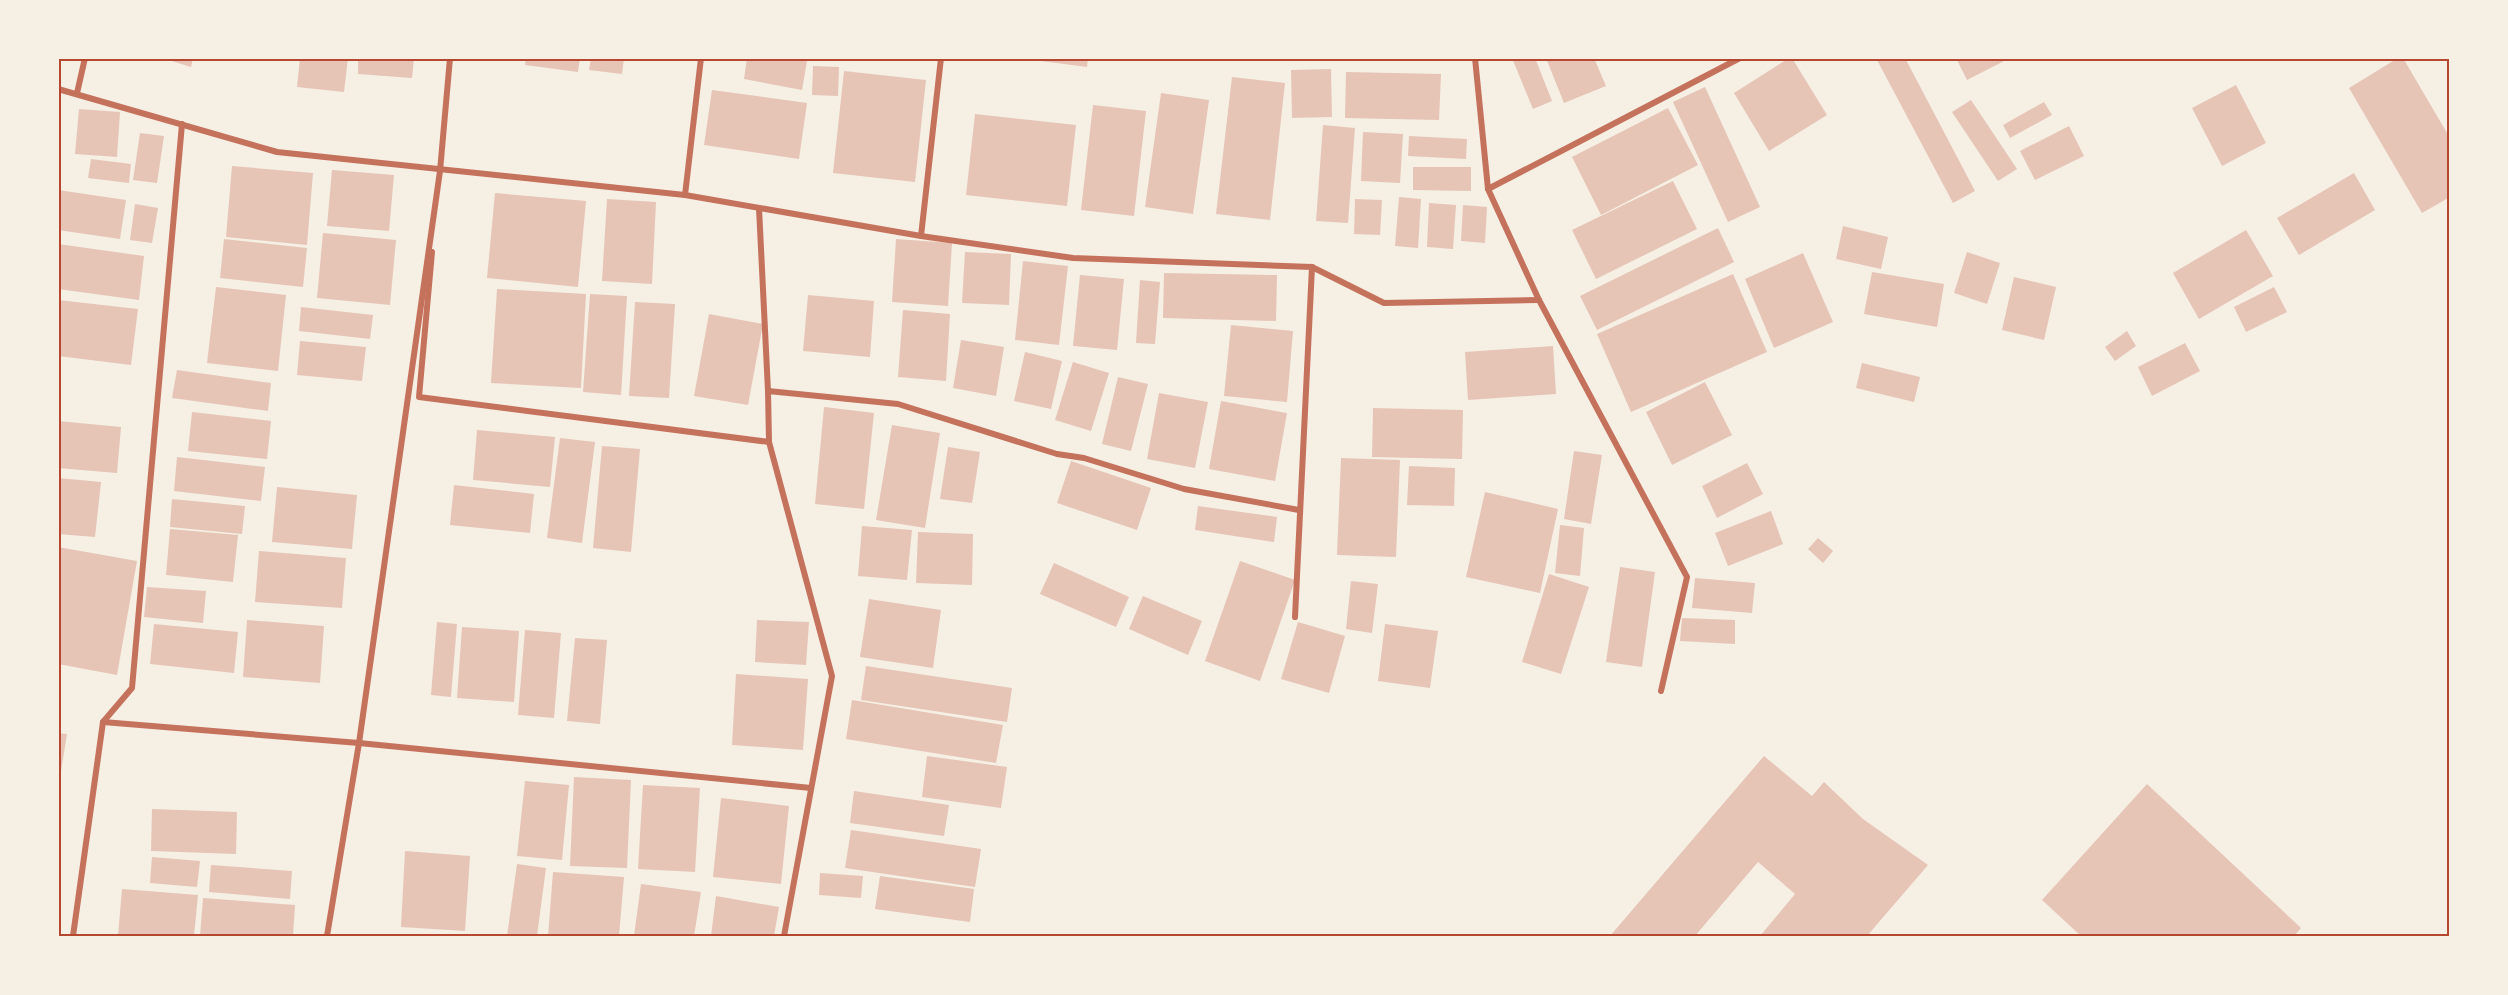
<svg xmlns="http://www.w3.org/2000/svg" width="2508" height="995" font-family="Jost,sans-serif">
<style>
.building{fill:#e6c5b7}
.lines{fill:none;stroke-linecap:round;stroke-linejoin:round}
.minor{stroke:#c5725c;stroke-width:6}
.neatline{fill:none;stroke:#b5482f;stroke-width:2}
</style>
<rect width="100%" height="100%" fill="#f6efe4"/>
<!-- building -->
<g class="building">
<path d="M 162,58 L 193,58 L 191,67 Z"/>
<path d="M 300,58 L 348,58 L 344,92 L 297,87 Z"/>
<path d="M 358,58 L 414,58 L 412,78 L 358,74 Z"/>
<path d="M 526,58 L 580,58 L 578,72 L 525,65 Z"/>
<path d="M 591,58 L 624,58 L 622,74 L 589,70 Z"/>
<path d="M 747,58 L 791,58 L 807,61 L 802,90 L 744,79 Z"/>
<path d="M 1018,58 L 1088,58 L 1087,67 Z"/>
<rect x="1326" y="58" width="97" height="3"/>
<path d="M 1512,58 L 1535,58 L 1552,101 L 1533,109 Z"/>
<path d="M 1546,58 L 1594,58 L 1606,86 L 1564,103 Z"/>
<path d="M 1789,58 L 1792,58 L 1827,115 L 1769,151 L 1734,93 Z"/>
<path d="M 1876,58 L 1905,58 L 1975,191 L 1953,203 Z"/>
<path d="M 1956,58 L 2010,58 L 1967,80 Z"/>
<path d="M 2398,58 L 2403,58 L 2450,138 L 2450,197 L 2422,213 L 2349,88 Z"/>
<path d="M 813,66 L 839,67 L 838,96 L 812,95 Z"/>
<path d="M 1331,69 L 1332,117 L 1292,118 L 1291,70 Z"/>
<path d="M 844,71 L 926,80 L 915,182 L 833,173 Z"/>
<path d="M 1346,72 L 1441,74 L 1439,120 L 1345,118 Z"/>
<path d="M 1232,77 L 1285,83 L 1270,220 L 1216,214 Z"/>
<path d="M 2236,85 L 2266,143 L 2222,166 L 2192,108 Z"/>
<path d="M 1705,87 L 1760,207 L 1728,222 L 1673,102 Z"/>
<path d="M 712,90 L 807,103 L 799,159 L 704,145 Z"/>
<path d="M 1161,93 L 1209,100 L 1193,214 L 1145,207 Z"/>
<path d="M 1971,100 L 2017,169 L 1998,181 L 1952,112 Z"/>
<path d="M 2044,102 L 2052,115 L 2010,138 L 2003,125 Z"/>
<path d="M 1093,105 L 1146,111 L 1134,216 L 1081,210 Z"/>
<path d="M 1668,108 L 1698,165 L 1601,215 L 1572,157 Z"/>
<path d="M 79,109 L 120,112 L 117,157 L 75,154 Z"/>
<path d="M 975,114 L 1076,125 L 1067,206 L 966,195 Z"/>
<path d="M 1323,125 L 1355,128 L 1348,223 L 1316,221 Z"/>
<path d="M 2069,126 L 2084,156 L 2035,180 L 2020,151 Z"/>
<path d="M 1363,132 L 1403,134 L 1400,183 L 1361,181 Z"/>
<path d="M 140,133 L 164,136 L 157,183 L 133,180 Z"/>
<path d="M 1409,136 L 1467,139 L 1466,159 L 1408,156 Z"/>
<path d="M 91,159 L 131,164 L 129,183 L 88,178 Z"/>
<path d="M 232,166 L 313,173 L 307,245 L 226,237 Z"/>
<path d="M 1413,167 L 1471,167 L 1471,191 L 1413,190 Z"/>
<path d="M 332,170 L 394,175 L 389,231 L 327,226 Z"/>
<path d="M 2354,173 L 2375,210 L 2299,255 L 2277,218 Z"/>
<path d="M 1673,181 L 1697,229 L 1596,279 L 1572,230 Z"/>
<path d="M 58,190 L 126,200 L 120,239 L 58,230 Z"/>
<path d="M 495,193 L 586,201 L 578,287 L 487,278 Z"/>
<path d="M 1399,197 L 1421,199 L 1418,248 L 1395,246 Z"/>
<path d="M 607,199 L 656,202 L 652,284 L 602,281 Z"/>
<path d="M 1355,199 L 1382,200 L 1380,235 L 1354,234 Z"/>
<path d="M 1429,203 L 1456,205 L 1453,249 L 1427,247 Z"/>
<path d="M 135,204 L 158,208 L 152,243 L 130,240 Z"/>
<path d="M 1463,205 L 1487,207 L 1485,243 L 1461,241 Z"/>
<path d="M 1843,226 L 1888,237 L 1881,269 L 1836,259 Z"/>
<path d="M 1718,228 L 1734,262 L 1597,330 L 1580,296 Z"/>
<path d="M 2246,230 L 2273,276 L 2199,319 L 2173,273 Z"/>
<path d="M 323,233 L 396,240 L 390,305 L 317,298 Z"/>
<path d="M 224,239 L 307,248 L 303,287 L 220,278 Z"/>
<path d="M 896,239 L 952,243 L 948,306 L 892,302 Z"/>
<path d="M 58,244 L 144,256 L 139,300 L 58,289 Z"/>
<path d="M 965,252 L 1011,254 L 1009,305 L 962,303 Z"/>
<path d="M 1967,252 L 2000,263 L 1987,304 L 1954,293 Z"/>
<path d="M 1803,253 L 1833,322 L 1774,348 L 1745,279 Z"/>
<path d="M 1023,261 L 1068,266 L 1059,345 L 1015,340 Z"/>
<path d="M 1872,272 L 1944,284 L 1937,327 L 1864,314 Z"/>
<path d="M 1164,273 L 1277,275 L 1276,321 L 1163,318 Z"/>
<path d="M 1733,274 L 1767,352 L 1631,412 L 1597,334 Z"/>
<path d="M 1080,275 L 1124,279 L 1117,350 L 1073,346 Z"/>
<path d="M 2014,277 L 2056,287 L 2044,340 L 2002,330 Z"/>
<path d="M 1140,280 L 1160,282 L 1155,344 L 1136,343 Z"/>
<path d="M 216,287 L 286,295 L 278,371 L 207,363 Z"/>
<path d="M 2274,287 L 2287,312 L 2246,332 L 2234,307 Z"/>
<path d="M 497,289 L 586,294 L 581,388 L 491,383 Z"/>
<path d="M 590,294 L 627,296 L 621,395 L 583,392 Z"/>
<path d="M 808,295 L 874,301 L 870,357 L 803,351 Z"/>
<path d="M 58,300 L 138,309 L 131,365 L 58,356 Z"/>
<path d="M 635,302 L 675,304 L 669,398 L 629,396 Z"/>
<path d="M 301,307 L 373,315 L 370,339 L 299,331 Z"/>
<path d="M 903,310 L 950,314 L 946,381 L 898,377 Z"/>
<path d="M 709,314 L 763,324 L 748,405 L 694,396 Z"/>
<path d="M 1231,325 L 1293,331 L 1287,402 L 1224,396 Z"/>
<path d="M 2127,331 L 2136,346 L 2115,361 L 2105,347 Z"/>
<path d="M 961,340 L 1004,347 L 996,396 L 953,388 Z"/>
<path d="M 300,341 L 366,347 L 362,381 L 297,375 Z"/>
<path d="M 2185,343 L 2200,371 L 2152,396 L 2138,367 Z"/>
<path d="M 1553,346 L 1556,394 L 1468,400 L 1465,352 Z"/>
<path d="M 1025,352 L 1062,361 L 1051,409 L 1014,401 Z"/>
<path d="M 1073,362 L 1109,373 L 1091,431 L 1055,420 Z"/>
<path d="M 1862,363 L 1920,377 L 1914,402 L 1856,388 Z"/>
<path d="M 177,370 L 271,383 L 268,411 L 172,398 Z"/>
<path d="M 1118,377 L 1148,384 L 1131,451 L 1102,444 Z"/>
<path d="M 1705,382 L 1732,435 L 1672,465 L 1646,412 Z"/>
<path d="M 1159,393 L 1208,402 L 1195,468 L 1147,459 Z"/>
<path d="M 1221,401 L 1287,413 L 1275,481 L 1209,469 Z"/>
<path d="M 824,407 L 874,413 L 864,509 L 815,504 Z"/>
<path d="M 1373,408 L 1463,410 L 1462,459 L 1372,457 Z"/>
<path d="M 192,412 L 271,421 L 267,459 L 188,451 Z"/>
<path d="M 58,421 L 121,427 L 117,473 L 58,468 Z"/>
<path d="M 892,425 L 940,433 L 925,528 L 876,520 Z"/>
<path d="M 477,430 L 555,437 L 550,487 L 473,480 Z"/>
<path d="M 560,438 L 595,442 L 582,543 L 547,538 Z"/>
<path d="M 602,446 L 640,449 L 631,552 L 593,548 Z"/>
<path d="M 948,447 L 980,452 L 972,503 L 940,499 Z"/>
<path d="M 1574,451 L 1602,455 L 1591,524 L 1564,519 Z"/>
<path d="M 177,457 L 265,467 L 261,501 L 174,491 Z"/>
<path d="M 1341,458 L 1400,460 L 1396,557 L 1337,555 Z"/>
<path d="M 1071,461 L 1151,488 L 1137,530 L 1057,503 Z"/>
<path d="M 1747,463 L 1763,494 L 1717,518 L 1702,486 Z"/>
<path d="M 1409,466 L 1455,468 L 1454,506 L 1407,505 Z"/>
<path d="M 58,478 L 101,482 L 95,537 L 58,534 Z"/>
<path d="M 454,485 L 534,494 L 530,533 L 450,525 Z"/>
<path d="M 277,487 L 357,495 L 352,549 L 272,542 Z"/>
<path d="M 1485,492 L 1558,509 L 1540,593 L 1466,577 Z"/>
<path d="M 172,499 L 245,506 L 242,534 L 170,527 Z"/>
<path d="M 1198,506 L 1277,517 L 1274,542 L 1195,530 Z"/>
<path d="M 1771,511 L 1783,544 L 1728,566 L 1715,533 Z"/>
<path d="M 1560,525 L 1584,528 L 1580,576 L 1555,573 Z"/>
<path d="M 862,526 L 912,530 L 907,580 L 858,576 Z"/>
<path d="M 170,529 L 238,535 L 233,582 L 166,575 Z"/>
<path d="M 918,532 L 973,534 L 972,585 L 916,583 Z"/>
<path d="M 1818,538 L 1833,551 L 1823,563 L 1808,549 Z"/>
<path d="M 58,547 L 137,561 L 117,675 L 58,664 Z"/>
<path d="M 259,551 L 346,558 L 342,608 L 255,602 Z"/>
<path d="M 1240,561 L 1295,580 L 1260,681 L 1205,661 Z"/>
<path d="M 1054,563 L 1129,597 L 1116,627 L 1040,594 Z"/>
<path d="M 1620,567 L 1655,572 L 1642,667 L 1606,662 Z"/>
<path d="M 1549,574 L 1589,587 L 1561,674 L 1522,662 Z"/>
<path d="M 1695,578 L 1755,583 L 1752,613 L 1692,608 Z"/>
<path d="M 1351,581 L 1378,584 L 1372,633 L 1346,629 Z"/>
<path d="M 147,587 L 206,591 L 203,623 L 144,617 Z"/>
<path d="M 1143,596 L 1202,621 L 1188,655 L 1129,629 Z"/>
<path d="M 869,599 L 941,610 L 933,668 L 860,657 Z"/>
<path d="M 1682,618 L 1735,620 L 1735,644 L 1680,641 Z"/>
<path d="M 247,620 L 324,626 L 320,683 L 243,677 Z"/>
<path d="M 757,620 L 809,622 L 806,665 L 755,662 Z"/>
<path d="M 437,622 L 457,624 L 451,697 L 431,695 Z"/>
<path d="M 1298,622 L 1345,636 L 1329,693 L 1281,679 Z"/>
<path d="M 154,624 L 238,632 L 234,673 L 150,664 Z"/>
<path d="M 1385,624 L 1438,631 L 1430,688 L 1378,681 Z"/>
<path d="M 462,627 L 519,631 L 514,702 L 457,698 Z"/>
<path d="M 525,630 L 561,633 L 554,718 L 518,715 Z"/>
<path d="M 575,638 L 607,640 L 600,724 L 567,721 Z"/>
<path d="M 866,666 L 1012,688 L 1007,722 L 861,700 Z"/>
<path d="M 736,674 L 808,679 L 803,750 L 732,745 Z"/>
<path d="M 852,700 L 1003,725 L 996,763 L 846,739 Z"/>
<path d="M 58,733 L 67,734 L 60,777 L 58,777 Z"/>
<path d="M 927,756 L 1007,767 L 1001,808 L 922,797 Z"/>
<path d="M 1764,756 L 1812,796 L 1824,782 L 1863,819 L 1928,865 L 1867,936 L 1760,936 L 1795,894 L 1758,862 L 1695,936 L 1610,936 Z"/>
<path d="M 574,777 L 631,780 L 627,868 L 570,866 Z"/>
<path d="M 525,781 L 569,785 L 562,860 L 517,856 Z"/>
<path d="M 2147,784 L 2301,928 L 2294,936 L 2081,936 L 2042,900 Z"/>
<path d="M 643,785 L 700,788 L 695,872 L 638,869 Z"/>
<path d="M 854,791 L 949,805 L 944,836 L 850,823 Z"/>
<path d="M 721,798 L 789,806 L 781,884 L 713,877 Z"/>
<path d="M 152,809 L 237,812 L 236,854 L 151,851 Z"/>
<path d="M 851,830 L 981,849 L 975,887 L 845,868 Z"/>
<path d="M 405,851 L 470,856 L 465,931 L 401,927 Z"/>
<path d="M 152,857 L 200,861 L 197,887 L 150,883 Z"/>
<path d="M 517,864 L 546,868 L 537,936 L 507,936 Z"/>
<path d="M 211,865 L 292,871 L 290,899 L 209,892 Z"/>
<path d="M 553,872 L 624,877 L 619,936 L 548,936 Z"/>
<path d="M 820,873 L 863,876 L 861,898 L 819,895 Z"/>
<path d="M 880,876 L 974,889 L 970,922 L 875,909 Z"/>
<path d="M 641,884 L 701,892 L 694,936 L 634,936 Z"/>
<path d="M 122,889 L 198,895 L 194,936 L 118,936 Z"/>
<path d="M 716,896 L 779,907 L 774,936 L 711,936 Z"/>
<path d="M 203,898 L 295,905 L 293,936 L 200,936 Z"/>
</g>
<g class="lines">
<!-- minor -->
<g class="minor">
<path d="M 1475,58 L 1488,189 L 1539,300 L 1687,577 L 1661,691"/>
<path d="M 58,89 L 277,152 L 685,195 L 921,236 L 1073,258 L 1312,267 L 1295,617"/>
<path d="M 77,93 L 85,58"/>
<path d="M 1488,189 L 1740,58"/>
<path d="M 685,195 L 701,58"/>
<path d="M 759,208 L 768,391"/>
<path d="M 921,236 L 941,58"/>
<path d="M 432,252 L 419,397 L 769,442"/>
<path d="M 1312,267 L 1384,303 L 1539,300"/>
<path d="M 103,722 L 359,743 L 811,788"/>
<path d="M 73,936 L 103,722 L 132,688 L 182,124"/>
<path d="M 327,936 L 359,743 L 440,171 L 450,58"/>
<path d="M 784,936 L 832,676 L 769,442 L 768,391 L 898,404 L 1057,454 L 1084,458 L 1184,489 L 1299,510"/>
</g>
</g>
<!-- border -->
<rect width="2508" height="995" fill="none" stroke="#f6efe4" stroke-width="120"/>
<rect x="60" y="60" width="2388" height="875" class="neatline"/>
</svg>
